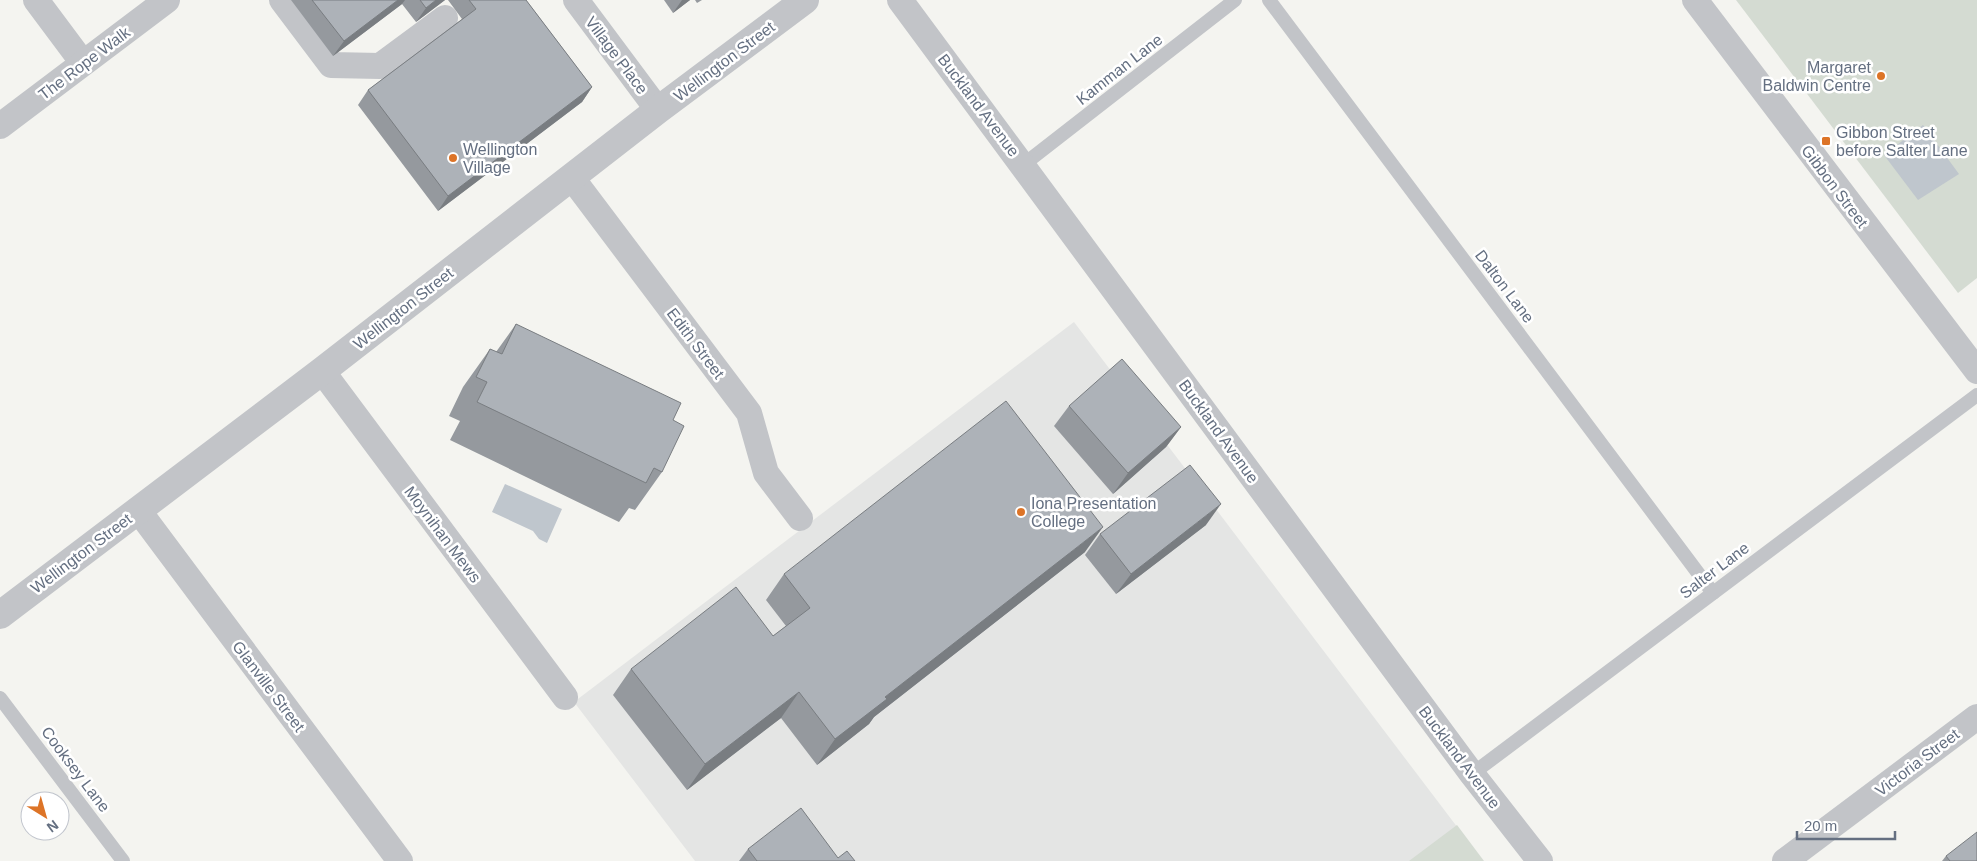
<svg xmlns="http://www.w3.org/2000/svg" width="1977" height="861" font-family="Helvetica,sans-serif">
<style>
.built{fill:#e4e5e4}
.green{fill:#d4dbd2}
.water{fill:#bfc6cd}
.lines{fill:none;stroke-linecap:round;stroke-linejoin:round}
.service{stroke:#c2c4c8;stroke-width:14}
.minor{stroke:#c2c4c8;stroke-width:26}
.tertiary{stroke:#c2c4c8;stroke-width:28}
.wall{fill:#95999e}
.shaded-wall{fill:#797d81}
.building{fill:#adb2b8;stroke:#797d81}
.poi-dot{fill:#dd7427;stroke:#fff;stroke-width:2}
.labels{text-anchor:middle;stroke-width:5;stroke-linejoin:round;paint-order:stroke}
.street-label{font-size:16px;fill:#646f81;stroke:#fff}
.poi-label{font-size:16px;fill:#646f81;stroke:#fff;text-anchor:start}
</style>
<rect width="100%" height="100%" fill="#f4f4f0"/>
<!-- built -->
<path class="built" d="M 1074,322 L 1483,861 L 695,861 L 574,702 Z"/>
<!-- green -->
<g class="green">
<path d="M 1736,0 L 1977,0 L 1977,278 L 1958,293 Z"/>
<path d="M 1457,825 L 1484,861 L 1409,861 Z"/>
</g>
<!-- water -->
<g class="water">
<path d="M 1923,125 L 1959,174 L 1918,200 L 1884,155 Z"/>
<path d="M 505,484 L 562,509 L 547,543 L 539,539 L 533,531 L 492,512 Z"/>
</g>
<g class="lines">
<!-- service -->
<g class="service">
<path d="M 1269,0 L 1713,593"/>
<path d="M 1023,165 L 1235,0"/>
<path d="M 0,698 L 123,861"/>
<path d="M 1472,774 L 1977,395"/>
</g>
<!-- minor -->
<g class="minor">
<path d="M 36,0 L 83,63"/>
<path d="M 282,0 L 331,65 L 380,66 L 445,18"/>
<path d="M 576,0 L 658,110"/>
<path d="M 900,0 L 1472,774 L 1540,861"/>
<path d="M 1695,0 L 1977,371"/>
<path d="M 0,126 L 167,0"/>
<path d="M 572,178 L 749,413 L 766,473 L 800,518"/>
<path d="M 322,371 L 565,697"/>
<path d="M 138,510 L 400,861"/>
<path d="M 1785,861 L 1977,717"/>
</g>
<!-- tertiary -->
<path class="tertiary" d="M 0,615 L 322,371 L 658,110 L 805,0"/>
</g>
<!-- wall -->
<g class="wall">
<path d="M 291,0 L 445,0 L 416,22 L 402,4 L 333,56 Z"/>
<path d="M 448,0 L 526,0 L 592,87 L 582,102 L 438,211 L 358,105 L 368,90 L 462,19 Z"/>
<path d="M 664,0 L 690,0 L 673,13 Z"/>
<path d="M 695,0 L 702,0 L 697,3 Z"/>
<path d="M 516,324 L 673,420 L 662,472 L 635,510 L 629,508 L 619,522 L 450,440 L 460,421 L 449,416 L 463,387 L 490,349 L 496,352 Z"/>
<path d="M 1069,406 L 1181,427 L 1166,447 L 1113,494 L 1054,426 Z"/>
<path d="M 1206,525 L 1116,594 L 1085,555 L 1100,534 Z"/>
<path d="M 1085,552 L 874,717 L 869,724 L 817,765 L 781,718 L 687,790 L 613,695 L 631,669 L 773,636 L 786,626 L 766,600 L 784,574 Z"/>
<path d="M 748,849 L 855,861 L 739,861 Z"/>
<path d="M 1946,856 L 1977,861 L 1942,861 Z"/>
</g>
<!-- shaded-wall -->
<g class="shaded-wall">
<path d="M 398,0 L 405,0 L 402,4 L 333,56 L 344,41 Z"/>
<path d="M 436,0 L 445,0 L 416,22 L 426,8 Z"/>
<path d="M 682,0 L 690,0 L 673,13 Z"/>
<path d="M 592,87 L 582,102 L 438,211 L 448,196 Z"/>
<path d="M 1181,427 L 1166,447 L 1113,494 L 1128,473 Z"/>
<path d="M 1221,504 L 1206,525 L 1116,594 L 1131,574 Z"/>
<path d="M 1103,527 L 1085,552 L 874,717 L 869,724 L 817,765 L 835,739 L 885,697 Z"/>
<path d="M 799,692 L 781,718 L 687,790 L 705,764 Z"/>
</g>
<!-- building -->
<g class="building">
<path d="M 312,0 L 398,0 L 344,41 Z"/>
<path d="M 420,0 L 436,0 L 426,8 Z"/>
<path d="M 469,0 L 526,0 L 592,87 L 448,196 L 368,90 L 476,9 Z"/>
<path d="M 516,324 L 681,403 L 673,420 L 684,426 L 662,472 L 654,468 L 646,483 L 477,402 L 487,382 L 476,377 L 490,349 L 502,354 Z"/>
<path d="M 1122,359 L 1181,427 L 1128,473 L 1069,406 Z"/>
<path d="M 1006,401 L 1103,527 L 885,697 L 887,699 L 835,739 L 799,692 L 705,764 L 631,669 L 736,587 L 773,636 L 810,608 L 784,574 Z"/>
<path d="M 1190,465 L 1221,504 L 1131,574 L 1100,534 Z"/>
<path d="M 801,808 L 838,858 L 847,851 L 855,861 L 757,861 L 748,849 Z"/>
<path d="M 1977,832 L 1977,861 L 1950,861 L 1946,856 Z"/>
</g>
<!-- markers -->
<g class="poi-dot">
<circle cx="1881" cy="76" r="5"/>
<rect x="1821" y="136" width="10" height="10" rx="2.5"/>
<circle cx="453" cy="158" r="5"/>
<circle cx="1021" cy="512" r="5"/>
</g>
<g class="labels">
<!-- street labels -->
<g class="street-label">
<text transform="translate(617 55) rotate(53)" y="6">Village Place</text>
<text transform="translate(724 61) rotate(-37)" y="6">Wellington Street</text>
<text transform="translate(84 63) rotate(-37)" y="6">The Rope Walk</text>
<text transform="translate(1119 69) rotate(-38)" y="6">Kamman Lane</text>
<text transform="translate(979 105) rotate(53)" y="6">Buckland Avenue</text>
<text transform="translate(1835 186) rotate(53)" y="6">Gibbon Street</text>
<text transform="translate(1505 286) rotate(53)" y="6">Dalton Lane</text>
<text transform="translate(403 308) rotate(-38)" y="6">Wellington Street</text>
<text transform="translate(696 343) rotate(53)" y="6">Edith Street</text>
<text transform="translate(1219 431) rotate(54)" y="6">Buckland Avenue</text>
<text transform="translate(443 534) rotate(53)" y="6">Moynihan Mews</text>
<text transform="translate(81 553) rotate(-37)" y="6">Wellington Street</text>
<text transform="translate(1714 570) rotate(-37)" y="6">Salter Lane</text>
<text transform="translate(269 686) rotate(53)" y="6">Glanville Street</text>
<text transform="translate(1460 757) rotate(53)" y="6">Buckland Avenue</text>
<text transform="translate(1917 762) rotate(-37)" y="6">Victoria Street</text>
<text transform="translate(76 769) rotate(53)" y="6">Cooksey Lane</text>
</g>
<!-- poi labels -->
<g class="poi-label">
<text x="1871" y="73" text-anchor="end">Margaret<tspan x="1871" dy="18">Baldwin Centre</tspan></text>
<text x="1836" y="138">Gibbon Street<tspan x="1836" dy="18">before Salter Lane</tspan></text>
<text x="463" y="155">Wellington<tspan x="463" dy="18">Village</tspan></text>
<text x="1031" y="509">Iona Presentation<tspan x="1031" dy="18">College</tspan></text>
</g>
</g>
<!-- north arrow -->
<g transform="translate(45 816) rotate(143)"><circle r="24" fill="#ffffff" stroke="#c1c5cd"/>
<path d="M0-4L9 19L0 12L-9 19Z" fill="#dd7427"/>
<text y="-8" font-size="14" font-weight="bold" text-anchor="middle" fill="#646f81">N</text>
</g>
<!-- scale -->
<path d="M1797 831v8h98v-8" fill="none" stroke="#646f81" stroke-width="2.5"/>
<text x="1804" y="831" font-size="15" fill="#646f81" stroke="#ffffff" stroke-width="4" paint-order="stroke">20 m</text>
</svg>
